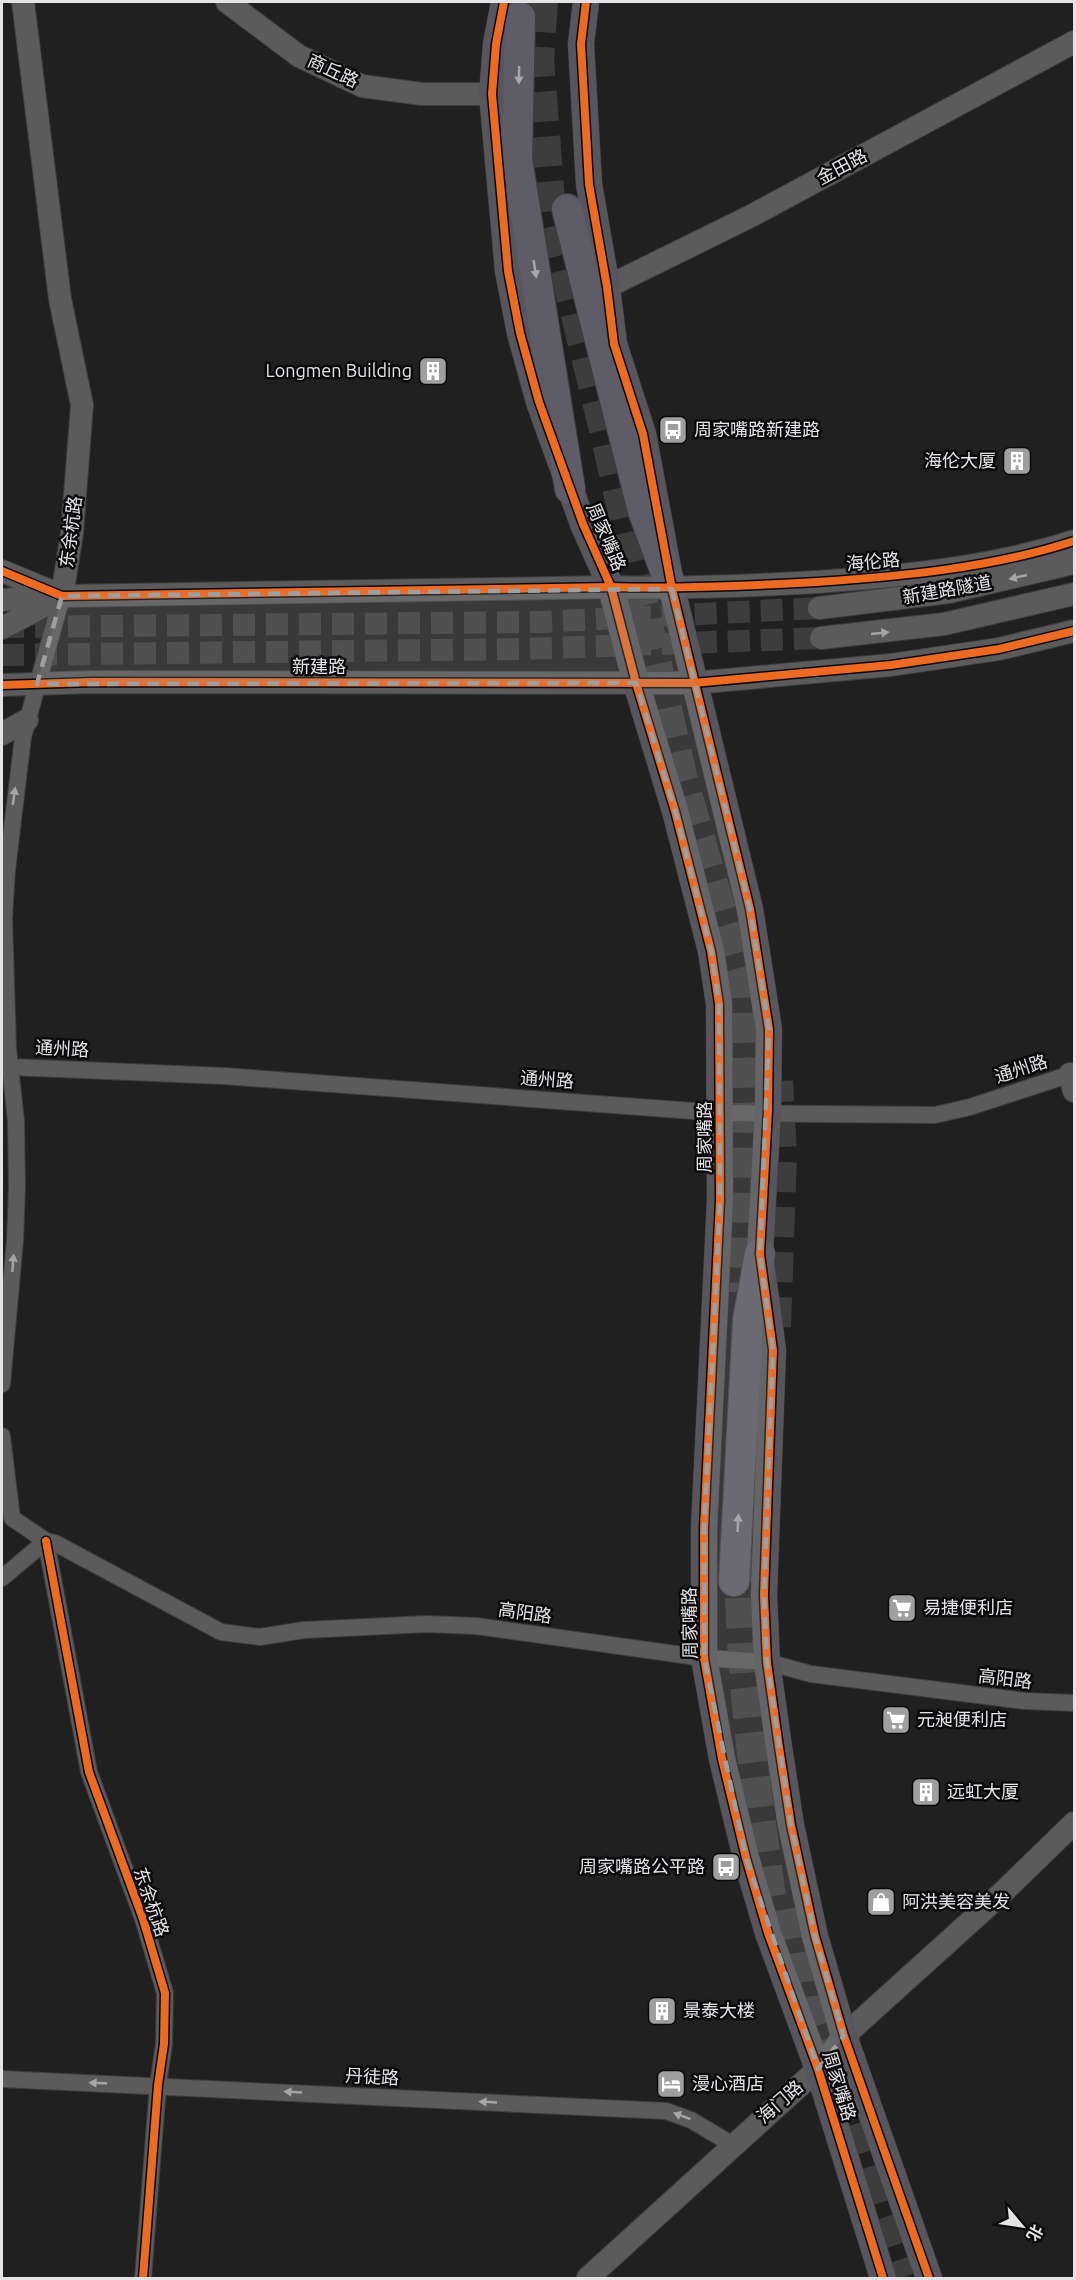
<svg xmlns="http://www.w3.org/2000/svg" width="1076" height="2280" font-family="Ubuntu,'Noto Sans SC',sans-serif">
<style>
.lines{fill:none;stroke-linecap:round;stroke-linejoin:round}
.secondary-tunnel{stroke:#3e3d3e;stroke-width:22;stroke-dasharray:22 11;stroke-linecap:butt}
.highway-tunnel{stroke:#3e3d3e;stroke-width:30;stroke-dasharray:30 15;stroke-linecap:butt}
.street-casing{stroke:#3f3d3f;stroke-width:18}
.secondary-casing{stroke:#3f3d3f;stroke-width:24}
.primary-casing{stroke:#3f3d3f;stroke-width:27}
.highway-casing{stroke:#3f3d3f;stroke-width:32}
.street{stroke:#5c5b5c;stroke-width:16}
.secondary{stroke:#5c5b5c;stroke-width:22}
.primary{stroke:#57565c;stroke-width:26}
.highway{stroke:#5e5d67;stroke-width:30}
.cycleway-casing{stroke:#0a090b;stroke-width:11}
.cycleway{stroke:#ed6a23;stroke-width:8}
.oneway{fill:#a8a7ac}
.oneway2{fill:#a7a6a7}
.marked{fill:#a09fa0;fill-opacity:0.2;stroke:#a09fa0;stroke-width:4.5;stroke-dasharray:12 8;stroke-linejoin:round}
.labels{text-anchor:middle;stroke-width:5;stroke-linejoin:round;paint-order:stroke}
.street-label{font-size:18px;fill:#e5e3e5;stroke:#0a090b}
.poi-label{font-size:18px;fill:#e5e3e5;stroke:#0a090b;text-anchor:start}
</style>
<rect width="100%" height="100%" fill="#212021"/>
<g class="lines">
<!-- secondary-tunnel -->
<g class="secondary-tunnel">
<path d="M 2,627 L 540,622 L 819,608"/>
<path d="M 2,655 L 523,649 L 821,638"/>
</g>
<!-- highway-tunnel -->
<g class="highway-tunnel">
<path d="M 543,2 L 539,59 L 551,213 L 605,434 L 683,780 L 742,983 L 747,1117 L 744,1292"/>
<path d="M 776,1327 L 782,1153 L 778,1081"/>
<path d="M 740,1553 C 738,1683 760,1812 777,1941"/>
<path d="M 800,1907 L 812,2002 L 870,2194"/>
<path d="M 866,2176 L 901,2278"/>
</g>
<!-- street casing -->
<g class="street-casing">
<g id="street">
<path d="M 11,1067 L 224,1076 L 720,1113 L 935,1115 L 970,1107 L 1074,1073"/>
<path d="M 2,1384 L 15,1241 L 17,1187 L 16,1121 L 8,1048 L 4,918 L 7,870 L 23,737 L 62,596"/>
<path d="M 2,1436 L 12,1518 L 46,1541 L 55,1543 L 221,1632 L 260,1637 L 304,1630 L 426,1624 L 476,1626 L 704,1658 L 767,1662 L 811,1674 L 1025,1701 L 1074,1703"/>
<path d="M 46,1541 L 89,1772 L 143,1919 L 165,1993 L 164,2044 L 158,2085 L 143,2278"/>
<path d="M 2,1578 L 46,1541"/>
<path d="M 2,2079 L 666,2111 L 691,2120 L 733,2145"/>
</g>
</g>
<!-- secondary casing -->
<g class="secondary-casing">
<g id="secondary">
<path d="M 23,2 L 60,299 L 82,405 L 72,533 L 62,596"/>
<path d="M 227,2 L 299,56 L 362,86 L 422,94 L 492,94"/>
<path d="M 607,287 L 751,216 L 1074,42"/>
<path d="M 2,571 L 58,594"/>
<path d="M 2,600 L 62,596 L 611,587 C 680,589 749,586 817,582 C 903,576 992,568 1074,541"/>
<path d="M 819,608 L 949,592 L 1074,563"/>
<path d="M 2,628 L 59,598"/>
<path d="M 821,638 L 944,624 L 1074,594"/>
<path d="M 2,685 L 93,682 L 694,683 L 891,665 L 999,649 L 1074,631"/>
<path d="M 2,734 L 27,720"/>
<path d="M 1070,1074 L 1074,1091"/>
<path d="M 588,2278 L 818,2069 L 844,2036 L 1001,1894 L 1074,1823"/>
</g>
</g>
<!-- primary casing -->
<g class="primary-casing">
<g id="primary">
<path d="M 504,2 L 496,44 L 492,94 L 508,271 L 520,333 L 539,402 L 583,524 L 611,587 L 636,683 L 675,811 L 711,951 L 719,1004 L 720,1200 L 704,1528 L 704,1658 L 722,1759 L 746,1858 L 768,1933 L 818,2069 L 883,2278"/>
<path d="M 586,2 L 581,44 L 589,184 L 607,287 L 614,344 L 643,434 L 672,589 L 750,909 L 769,1029 L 768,1111 L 760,1254 L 773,1350 L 764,1595 L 767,1662 L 779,1747 L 791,1825 L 815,1936 L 844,2036 L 929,2278"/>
</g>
</g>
<!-- highway casing -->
<g class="highway-casing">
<g id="highway">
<path d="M 520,17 L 517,159 L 570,489"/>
<path d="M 567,209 L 643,511 L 672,589"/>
<path d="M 734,1581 L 748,1320 L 760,1254"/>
</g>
</g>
<!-- street -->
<use href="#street" class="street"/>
<!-- secondary -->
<use href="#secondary" class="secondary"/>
<!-- primary -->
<use href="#primary" class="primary"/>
<!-- highway -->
<use href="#highway" class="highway"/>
<!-- cycleway casing -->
<g class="cycleway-casing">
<g id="cycleway">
<path d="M 504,2 L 496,44 L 492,94 L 508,271 L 520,333 L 539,402 L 583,524 L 611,587 L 636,683 L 675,811 L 711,951 L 719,1004 L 720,1200 L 704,1528 L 704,1658 L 722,1759 L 746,1858 L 768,1933 L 818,2069 L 883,2278"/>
<path d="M 586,2 L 581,44 L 589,184 L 607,287 L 614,344 L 643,434 L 672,589 L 750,909 L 769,1029 L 768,1111 L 760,1254 L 773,1350 L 764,1595 L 767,1662 L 779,1747 L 791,1825 L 815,1936 L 844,2036 L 929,2278"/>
<path d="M 2,571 L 62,596 L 611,587 C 680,589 749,586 817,582 C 903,576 992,568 1074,541"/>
<path d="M 2,685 L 93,682 L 694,683 L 891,665 L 999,649 L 1074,631"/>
<path d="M 46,1541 L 89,1772 L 143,1919 L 165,1993 L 164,2044 L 158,2085 L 143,2278"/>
</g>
</g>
<!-- cycleway -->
<use href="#cycleway" class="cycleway"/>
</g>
<!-- one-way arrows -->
<defs><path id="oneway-solid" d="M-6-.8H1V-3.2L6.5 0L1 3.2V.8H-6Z" transform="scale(1.5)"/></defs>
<g class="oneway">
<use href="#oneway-solid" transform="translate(519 75) rotate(91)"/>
<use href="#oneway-solid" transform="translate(535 269) rotate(81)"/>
<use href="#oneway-solid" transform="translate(738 1523) rotate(-87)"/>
</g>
<g class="oneway2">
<use href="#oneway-solid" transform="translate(1018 577) rotate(167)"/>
<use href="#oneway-solid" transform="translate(880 633) rotate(-6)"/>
<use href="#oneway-solid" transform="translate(14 796) rotate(-82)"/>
<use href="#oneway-solid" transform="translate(13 1263) rotate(-85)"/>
<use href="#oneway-solid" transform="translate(98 2083) rotate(-178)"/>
<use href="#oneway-solid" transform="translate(293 2092) rotate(-177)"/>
<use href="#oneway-solid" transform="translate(488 2102) rotate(-177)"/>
<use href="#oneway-solid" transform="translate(682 2116) rotate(-159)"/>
</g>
<!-- marked area -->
<path class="marked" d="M 672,589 L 750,909 L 769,1029 L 760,1254 L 773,1350 L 764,1595 L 767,1662 L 791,1825 L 815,1936 L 844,2036 L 818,2069 L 746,1858 L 704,1658 L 704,1528 L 720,1200 L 719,1004 L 711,951 L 675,811 L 636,683 L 37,684 L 62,596 Z"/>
<!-- icons -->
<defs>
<g id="building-square" transform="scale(1.5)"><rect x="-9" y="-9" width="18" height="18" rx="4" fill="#a09fa0" stroke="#0a090b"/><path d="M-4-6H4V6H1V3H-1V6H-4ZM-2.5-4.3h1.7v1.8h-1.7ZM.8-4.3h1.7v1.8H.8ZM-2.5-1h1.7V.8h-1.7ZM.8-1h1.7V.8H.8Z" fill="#fff"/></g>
<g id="bus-square" transform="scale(1.5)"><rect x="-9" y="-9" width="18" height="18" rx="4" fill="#a09fa0" stroke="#0a090b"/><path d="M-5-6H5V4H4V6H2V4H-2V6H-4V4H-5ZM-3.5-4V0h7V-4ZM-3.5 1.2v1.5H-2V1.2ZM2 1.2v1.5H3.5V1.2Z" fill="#fff"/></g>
<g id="supermarket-square" transform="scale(1.5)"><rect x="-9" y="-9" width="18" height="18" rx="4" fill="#a09fa0" stroke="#0a090b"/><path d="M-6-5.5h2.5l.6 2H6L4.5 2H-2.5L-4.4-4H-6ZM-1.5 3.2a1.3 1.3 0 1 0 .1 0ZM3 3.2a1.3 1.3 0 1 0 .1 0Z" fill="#fff"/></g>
<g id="shop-square" transform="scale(1.5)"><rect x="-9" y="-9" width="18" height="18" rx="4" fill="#a09fa0" stroke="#0a090b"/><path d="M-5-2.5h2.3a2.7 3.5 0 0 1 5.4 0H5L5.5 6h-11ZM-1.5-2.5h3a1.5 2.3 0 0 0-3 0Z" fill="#fff"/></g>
<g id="hotel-square" transform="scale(1.5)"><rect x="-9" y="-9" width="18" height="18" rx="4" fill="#a09fa0" stroke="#0a090b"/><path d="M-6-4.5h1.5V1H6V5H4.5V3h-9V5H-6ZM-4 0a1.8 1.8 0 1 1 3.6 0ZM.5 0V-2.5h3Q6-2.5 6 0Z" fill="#fff"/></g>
</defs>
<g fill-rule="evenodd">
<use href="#building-square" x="433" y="371"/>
<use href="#bus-square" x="673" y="430"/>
<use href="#building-square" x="1017" y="461"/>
<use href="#supermarket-square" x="902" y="1608"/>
<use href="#supermarket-square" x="896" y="1720"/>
<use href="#building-square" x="926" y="1792"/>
<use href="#bus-square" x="726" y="1867"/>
<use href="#shop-square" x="881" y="1902"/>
<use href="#building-square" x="662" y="2011"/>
<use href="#hotel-square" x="671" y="2084"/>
</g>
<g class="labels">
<!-- street labels -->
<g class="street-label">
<text transform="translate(333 71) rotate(25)" y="6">商丘路</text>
<text transform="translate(842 167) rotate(-28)" y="6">金田路</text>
<text transform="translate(71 532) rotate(-83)" y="6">东余杭路</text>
<text transform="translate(606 537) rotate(67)" y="6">周家嘴路</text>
<text transform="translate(873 562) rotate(-5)" y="6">海伦路</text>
<text transform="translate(947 590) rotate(-10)" y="6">新建路隧道</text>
<text x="319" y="673">新建路</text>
<text transform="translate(62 1049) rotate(3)" y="6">通州路</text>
<text transform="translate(1021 1069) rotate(-18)" y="6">通州路</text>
<text transform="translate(547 1080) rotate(4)" y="6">通州路</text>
<text transform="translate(705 1137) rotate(-90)" y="6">周家嘴路</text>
<text transform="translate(525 1613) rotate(8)" y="6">高阳路</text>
<text transform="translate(690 1623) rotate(-91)" y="6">周家嘴路</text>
<text transform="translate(1005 1679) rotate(7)" y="6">高阳路</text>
<text transform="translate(151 1902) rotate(71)" y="6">东余杭路</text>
<text transform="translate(372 2077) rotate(3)" y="6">丹徒路</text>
<text transform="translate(839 2086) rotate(73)" y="6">周家嘴路</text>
<text transform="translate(780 2102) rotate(-41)" y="6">海门路</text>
</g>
<!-- poi labels -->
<g class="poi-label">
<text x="412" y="377" text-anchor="end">Longmen Building</text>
<text x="694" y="436">周家嘴路新建路</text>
<text x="996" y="467" text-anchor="end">海伦大厦</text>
<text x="923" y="1614">易捷便利店</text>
<text x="917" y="1726">元昶便利店</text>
<text x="947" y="1798">远虹大厦</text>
<text x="705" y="1873" text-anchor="end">周家嘴路公平路</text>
<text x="902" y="1908">阿洪美容美发</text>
<text x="683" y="2017">景泰大楼</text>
<text x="692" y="2090">漫心酒店</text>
</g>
</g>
<!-- border -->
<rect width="1076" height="2280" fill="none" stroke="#e5e3e5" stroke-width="6"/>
<!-- north arrow -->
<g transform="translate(1022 2226) rotate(119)" stroke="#0a090b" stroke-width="4.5" paint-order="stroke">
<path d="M0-4.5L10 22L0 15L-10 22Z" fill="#e5e3e5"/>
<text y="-9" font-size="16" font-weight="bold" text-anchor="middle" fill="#e5e3e5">北</text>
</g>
</svg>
